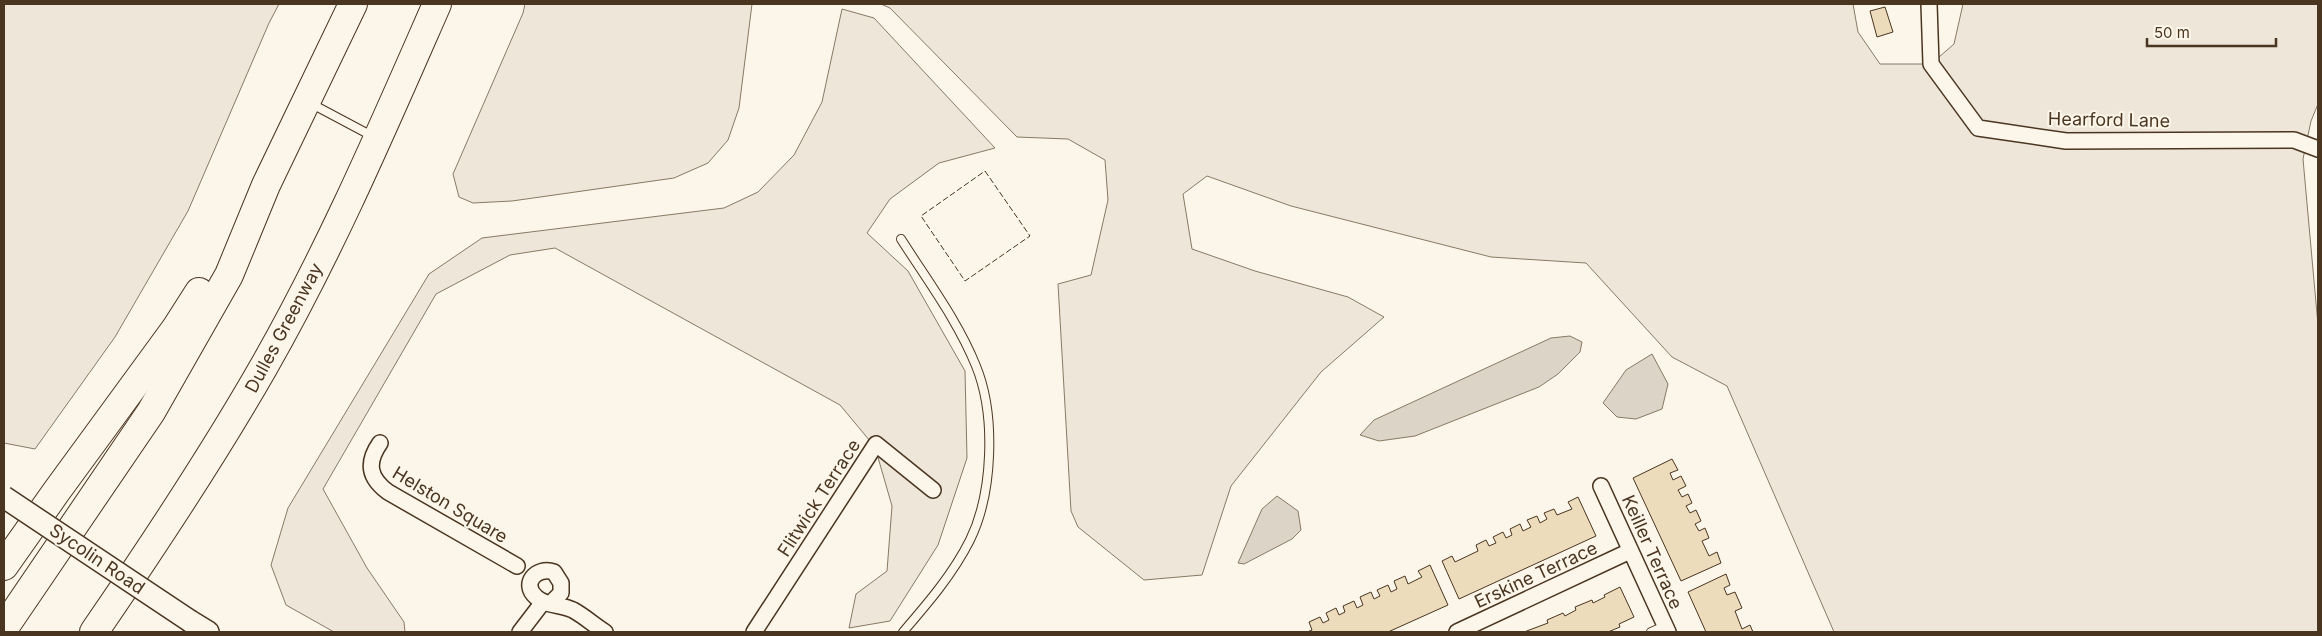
<svg xmlns="http://www.w3.org/2000/svg" width="2322" height="636" font-family="Inter,sans-serif">
<style>
.green{fill:#ede6d9;stroke:#887966}
.water{fill:#dcd4c6;stroke:#887966}
.building{fill:#ecdcbc;stroke:#4a3520}
.lines{fill:none;stroke-linecap:round;stroke-linejoin:round}
.service-casing{stroke:#4a3520;stroke-width:10}
.minor-casing{stroke:#4a3520;stroke-width:18}
.secondary-casing{stroke:#4a3520;stroke-width:24}
.motorway-casing{stroke:#4a3520;stroke-width:30}
.service{stroke:#fbf6e9;stroke-width:8}
.minor{stroke:#fbf6e9;stroke-width:15}
.secondary{stroke:#fbf6e9;stroke-width:21}
.motorway{stroke:#fbf6e9;stroke-width:28}
.secondary-bridge-casing{stroke:#4a3520;stroke-width:24;stroke-linecap:butt}
.secondary-bridge{stroke:#fbf6e9;stroke-width:21}
.fence{stroke:#4a3520;stroke-width:1;stroke-dasharray:6 2.5;stroke-linecap:butt}
.labels{text-anchor:middle;stroke-width:4;stroke-linejoin:round;paint-order:stroke}
.street-label{font-size:18px;fill:#4a3520;stroke:#fbf6e9}
</style>
<rect width="100%" height="100%" fill="#fbf6e9"/>
<!-- green -->
<g class="green">
<path d="M 4,4 L 279,4 L 269,23 L 188,211 L 115,337 L 35,449 L 4,443 Z"/>
<path d="M 525,4 L 752,4 L 739,108 L 728,140 L 708,163 L 674,178 L 512,201 L 473,203 L 459,197 L 453,174 L 523,13 Z"/>
<path d="M 881,4 L 1853,4 L 1858,32 L 1880,64 L 1931,64 L 1954,44 L 1963,4 L 2318,4 L 2318,104 L 2311,121 L 2303,159 L 2318,325 L 2318,632 L 1834,632 L 1727,386 L 1672,357 L 1586,263 L 1491,257 L 1291,206 L 1207,176 L 1183,194 L 1192,249 L 1255,271 L 1348,297 L 1384,317 L 1321,372 L 1231,486 L 1202,575 L 1144,580 L 1078,527 L 1071,511 L 1058,284 L 1091,275 L 1108,200 L 1105,160 L 1068,139 L 1017,137 L 890,8 Z"/>
<path d="M 842,9 L 874,18 L 995,148 L 939,163 L 890,199 L 867,233 L 908,271 L 965,371 L 967,458 L 938,545 L 890,621 L 849,628 L 856,594 L 887,571 L 892,506 L 875,447 L 840,405 L 555,248 L 510,255 L 436,294 L 323,489 L 367,568 L 404,622 L 405,632 L 334,632 L 286,605 L 271,565 L 288,508 L 429,274 L 482,238 L 724,208 L 758,192 L 794,155 L 822,102 Z"/>
</g>
<!-- water -->
<g class="water">
<path d="M 1570,336 L 1582,342 L 1580,352 L 1558,374 L 1539,387 L 1415,436 L 1379,441 L 1360,435 L 1374,420 L 1551,338 Z"/>
<path d="M 1652,354 L 1668,384 L 1662,409 L 1636,419 L 1617,417 L 1603,403 L 1626,370 Z"/>
<path d="M 1277,496 L 1298,511 L 1301,530 L 1292,539 L 1244,564 L 1238,563 L 1262,509 Z"/>
</g>
<!-- building -->
<g class="building">
<path d="M 1885,7 L 1893,32 L 1877,37 L 1870,11 Z"/>
<path d="M 1672,459 L 1678,470 L 1670,473 L 1673,480 L 1681,476 L 1686,486 L 1678,490 L 1682,497 L 1688,494 L 1692,503 L 1686,506 L 1690,513 L 1696,510 L 1701,521 L 1695,524 L 1699,531 L 1705,528 L 1709,538 L 1702,541 L 1709,556 L 1717,552 L 1721,563 L 1681,581 L 1633,478 Z"/>
<path d="M 1578,497 L 1596,536 L 1459,599 L 1442,561 L 1452,556 L 1455,562 L 1478,551 L 1476,545 L 1486,540 L 1489,546 L 1496,543 L 1493,537 L 1503,532 L 1506,538 L 1512,535 L 1510,529 L 1520,524 L 1523,531 L 1531,527 L 1527,520 L 1537,516 L 1540,523 L 1547,519 L 1544,513 L 1554,509 L 1557,515 L 1572,509 L 1568,502 Z"/>
<path d="M 1430,565 L 1448,605 L 1388,632 L 1307,632 L 1312,630 L 1309,622 L 1320,617 L 1323,623 L 1329,620 L 1326,613 L 1336,608 L 1339,615 L 1345,612 L 1343,606 L 1354,601 L 1357,608 L 1363,605 L 1360,597 L 1371,592 L 1374,599 L 1380,596 L 1377,590 L 1388,585 L 1391,592 L 1397,589 L 1394,581 L 1405,576 L 1408,584 L 1422,577 L 1418,571 Z"/>
<path d="M 1726,574 L 1730,585 L 1724,588 L 1727,595 L 1735,592 L 1742,608 L 1735,611 L 1742,629 L 1750,625 L 1753,632 L 1706,632 L 1688,592 Z"/>
<path d="M 1620,587 L 1634,617 L 1619,624 L 1620,627 L 1608,632 L 1524,632 L 1548,623 L 1547,620 L 1563,613 L 1565,616 L 1576,610 L 1575,607 L 1592,600 L 1593,603 L 1605,597 L 1604,595 Z"/>
</g>
<g class="lines">
<!-- service casing -->
<g class="service-casing">
<g id="service">
<path d="M 310,103 L 374,137"/>
<path d="M 901,239 C 927,280 958,321 976,366 C 996,415 993,493 970,540 C 953,574 928,603 903,632"/>
<path d="M 1651,632 L 1665,626"/>
</g>
</g>
<!-- minor casing -->
<g class="minor-casing">
<g id="minor">
<path d="M 1929,4 L 1931,64 L 1978,128 L 2066,141 L 2294,140 L 2318,149"/>
<path d="M 380,443 C 366,463 369,478 388,492 L 517,566"/>
<path d="M 1601,486 L 1668,632"/>
<path d="M 551,603 L 561,593 L 561,583 L 554,572 C 536,566 521,584 536,597 C 545,606 561,604 573,610 C 584,616 594,625 605,632"/>
<path d="M 520,632 L 543,602"/>
<path d="M 754,632 L 876,444 L 933,490"/>
<path d="M 1457,632 L 1630,551"/>
</g>
</g>
<!-- secondary casing -->
<g class="secondary-casing">
<path id="secondary" d="M 190,621 L 208,632"/>
</g>
<!-- motorway casing -->
<g class="motorway-casing">
<g id="motorway">
<path d="M 4,566 L 56,492 L 176,328 L 199,292"/>
<path d="M 4,628 L 151,412 L 229,275 L 266,185 L 353,4"/>
<path d="M 94,632 C 153,546 211,459 263,368 C 330,251 383,127 437,4"/>
</g>
</g>
<!-- service -->
<use href="#service" class="service"/>
<!-- minor -->
<use href="#minor" class="minor"/>
<!-- secondary -->
<use href="#secondary" class="secondary"/>
<!-- motorway -->
<use href="#motorway" class="motorway"/>
<!-- secondary-bridge casing -->
<g class="secondary-bridge-casing">
<path id="secondary-bridge" d="M 4,497 L 190,621"/>
</g>
<!-- secondary-bridge -->
<use href="#secondary-bridge" class="secondary-bridge"/>
<!-- fence -->
<path class="fence" d="M 985,171 L 1030,236 L 965,281 L 921,216 Z"/>
</g>
<g class="labels">
<!-- street labels -->
<g class="street-label">
<text transform="translate(2109 120) rotate(1)" y="6">Hearford Lane</text>
<text transform="translate(284 328) rotate(-62)" y="6">Dulles Greenway</text>
<text transform="translate(819 498) rotate(-57)" y="6">Flitwick Terrace</text>
<text transform="translate(450 505) rotate(31)" y="6">Helston Square</text>
<text transform="translate(1652 552) rotate(66)" y="6">Keiller Terrace</text>
<text transform="translate(97 559) rotate(34)" y="6">Sycolin Road</text>
<text transform="translate(1536 575) rotate(-25)" y="6">Erskine Terrace</text>
</g>
</g>
<!-- border -->
<rect width="2322" height="636" fill="none" stroke="#4a3520" stroke-width="10"/>
<!-- scale -->
<path d="M2147 38v8h129v-8" fill="none" stroke="#4a3520" stroke-width="2.5"/>
<text x="2154" y="38" font-size="15" fill="#4a3520" stroke="#fbf6e9" stroke-width="4" paint-order="stroke">50 m</text>
</svg>
